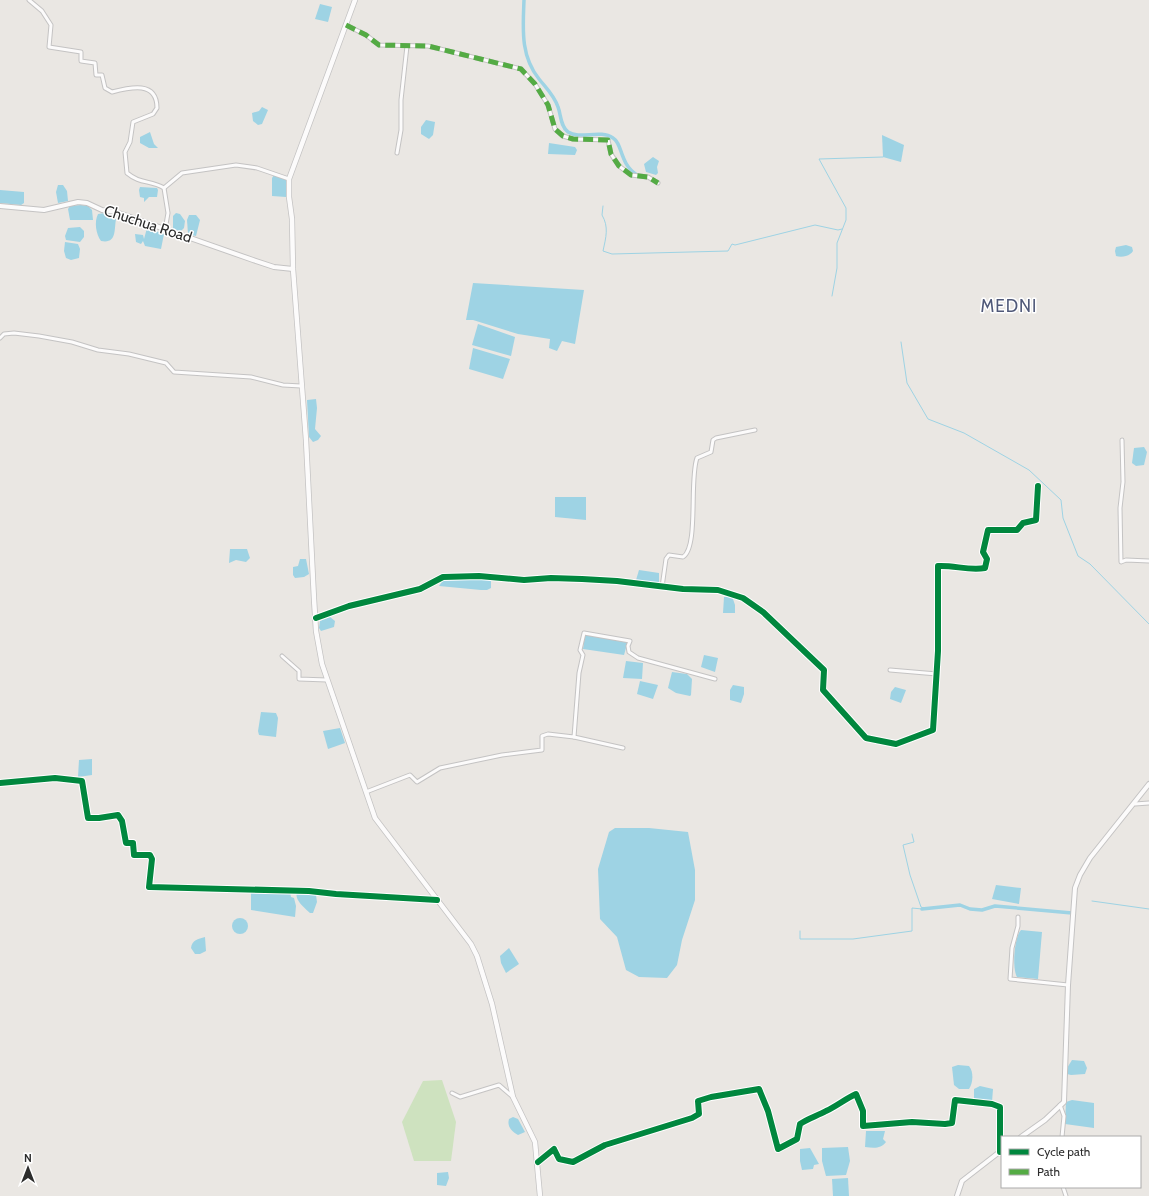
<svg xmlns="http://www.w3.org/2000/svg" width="1149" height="1196" font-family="Cabin,sans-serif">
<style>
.green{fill:#cee2bf}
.water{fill:#9ed3e4}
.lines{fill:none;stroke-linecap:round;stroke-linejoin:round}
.stream{stroke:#9ed3e4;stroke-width:1}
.canal{stroke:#9ed3e4;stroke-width:3.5}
.minor-casing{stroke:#c4c3c3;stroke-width:5}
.tertiary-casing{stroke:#c4c3c3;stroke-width:6}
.secondary-casing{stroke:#c4c3c3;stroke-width:6}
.minor{stroke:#fcfbfb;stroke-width:3}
.tertiary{stroke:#fcfbfb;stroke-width:4}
.secondary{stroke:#fcfbfb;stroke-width:4.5}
.quiet{stroke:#54ab44;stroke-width:5;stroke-dasharray:10 5;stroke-linecap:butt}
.cycleway-casing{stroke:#fff;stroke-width:8}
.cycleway{stroke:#00873e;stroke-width:6}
.labels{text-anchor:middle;stroke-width:3;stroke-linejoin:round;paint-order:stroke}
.street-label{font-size:15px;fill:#2c2c2c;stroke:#fff}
.quarter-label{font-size:17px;letter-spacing:1px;fill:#505979;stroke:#fff}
</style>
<rect width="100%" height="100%" fill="#eae7e3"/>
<!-- green -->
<path class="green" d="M 442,1080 L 456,1122 L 451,1161 L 414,1161 L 402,1122 L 423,1081 Z"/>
<!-- water -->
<g class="water">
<path d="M 320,4 L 332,7 L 328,22 L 315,19 Z"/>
<path d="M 262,107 L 268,110 L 262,124 L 258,125 L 253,121 L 252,113 L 259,111 Z"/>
<path d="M 426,120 L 435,122 L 433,135 L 429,139 L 421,134 L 421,127 Z"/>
<path d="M 150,132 L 154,144 L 158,148 L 149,148 L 140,143 L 140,137 Z"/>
<path d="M 882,135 L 904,145 L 901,162 L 883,157 Z"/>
<path d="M 549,143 L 575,147 L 577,150 L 575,155 L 548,154 Z"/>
<path d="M 653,157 L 659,161 L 657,167 L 658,173 L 656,175 L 646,172 L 644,164 Z"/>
<path d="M 274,175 L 286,179 L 286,197 L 272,196 L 272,178 Z"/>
<path d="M 58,185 L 63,185 L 67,191 L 68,201 L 58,203 L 56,192 Z"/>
<path d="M 140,187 L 157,188 L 158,190 L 157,197 L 149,197 L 144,202 L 144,198 L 140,197 L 139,190 Z"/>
<path d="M 0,190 L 24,192 L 24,203 L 21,205 L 0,203 Z"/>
<path d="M 81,205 L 88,206 L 92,210 L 93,220 L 70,220 L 68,209 L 70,206 Z"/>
<path d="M 105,213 L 116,219 C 114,230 117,244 101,241 C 96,234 94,222 98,214 Z"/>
<path d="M 176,213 L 180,214 L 185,221 L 184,228 L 180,232 L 173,229 L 173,216 Z"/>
<path d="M 189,215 L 196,215 L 200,220 L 196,236 L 188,234 L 187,220 Z"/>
<path d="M 80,227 L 84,231 L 84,237 L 80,242 L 66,240 L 65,236 L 68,228 Z"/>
<path d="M 147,228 L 164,234 L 161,249 L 145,246 L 143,241 L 141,244 L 136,242 L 135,234 L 143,235 L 144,239 Z"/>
<path d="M 65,242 L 78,244 L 80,249 L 79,258 L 71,260 L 66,258 L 64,251 Z"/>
<path d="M 1126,245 L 1132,247 L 1133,251 C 1130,256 1122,258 1116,256 L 1115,251 L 1116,247 Z"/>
<path d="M 473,283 L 584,290 L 575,344 L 562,341 L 557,351 L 549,348 L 550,339 L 518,334 L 473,320 L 466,320 Z"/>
<path d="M 478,324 L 515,337 L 511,356 L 472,345 Z"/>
<path d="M 473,348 L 510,359 L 503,379 L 469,369 Z"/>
<path d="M 316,399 L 317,408 L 315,429 L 321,436 L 318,440 L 313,442 L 309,437 L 307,400 Z"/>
<path d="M 1144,447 L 1147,452 L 1144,465 L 1136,466 L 1132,463 L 1134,448 Z"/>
<path d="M 555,497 L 586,497 L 586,520 L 555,517 Z"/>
<path d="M 230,549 L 247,549 L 250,558 L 246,562 L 236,560 L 229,563 Z"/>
<path d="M 300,559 L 306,559 L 309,574 L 304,577 L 295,578 L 293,575 L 293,567 L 298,566 Z"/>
<path d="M 639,570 L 659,573 L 659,583 L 636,580 Z"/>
<path d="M 457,578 L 489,579 L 491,580 L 491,588 L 487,590 L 481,590 L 439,586 L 444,579 Z"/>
<path d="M 732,596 L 735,605 L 735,613 L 723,613 L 724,597 Z"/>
<path d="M 330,617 L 335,621 L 334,627 L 321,631 L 319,628 L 320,621 Z"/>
<path d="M 585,635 L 628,641 L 624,655 L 583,649 Z"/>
<path d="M 704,655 L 718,658 L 715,672 L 701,667 Z"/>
<path d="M 626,661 L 643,663 L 642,679 L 623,678 Z"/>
<path d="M 672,672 L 687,674 L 692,679 L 691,695 L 690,696 L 676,693 L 668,688 Z"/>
<path d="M 640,681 L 658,685 L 653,699 L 637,694 Z"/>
<path d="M 733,685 L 744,687 L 744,694 L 741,703 L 730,700 L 730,690 Z"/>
<path d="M 895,687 L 906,690 L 901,703 L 890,699 L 891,692 Z"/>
<path d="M 261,712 L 276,713 L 278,718 L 276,737 L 259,735 L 258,731 Z"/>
<path d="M 340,728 L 345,743 L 328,749 L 323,731 Z"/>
<path d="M 92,759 L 92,775 L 78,777 L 79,760 Z"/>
<path d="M 615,828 L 649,828 L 688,832 L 695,870 L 695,900 L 682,940 L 677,965 L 667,978 L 639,977 L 626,970 L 617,937 L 600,919 L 598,869 L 609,832 Z"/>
<path d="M 996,885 L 1021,888 L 1019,904 L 992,899 Z"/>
<path d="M 251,890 L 290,892 L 291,897 L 294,898 L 296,906 L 295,917 L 251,910 Z"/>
<path d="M 297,892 L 310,892 L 316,895 L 317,902 L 313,913 L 310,913 C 305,908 294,900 297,892 Z"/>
<circle cx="240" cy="926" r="8"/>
<path d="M 1021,930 L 1042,932 L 1038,979 L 1017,977 C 1012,969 1014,937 1021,930 Z"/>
<path d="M 205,937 L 206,951 L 200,954 L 195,954 L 191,948 C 192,940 198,939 205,937 Z"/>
<path d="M 509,948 L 519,964 L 506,973 L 501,963 L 500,956 Z"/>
<path d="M 1072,1060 L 1084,1061 L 1087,1068 L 1085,1074 L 1071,1075 L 1067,1074 L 1067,1068 Z"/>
<path d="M 958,1065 L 969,1066 C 974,1072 973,1083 969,1089 L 959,1089 L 954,1085 L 952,1067 Z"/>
<path d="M 980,1086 L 993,1089 L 992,1102 L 974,1100 L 974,1089 Z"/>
<path d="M 1072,1100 L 1094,1103 L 1094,1128 L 1065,1124 L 1066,1102 Z"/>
<path d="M 513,1117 L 518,1119 L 525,1132 L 518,1135 C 511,1131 507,1126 509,1119 Z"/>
<path d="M 866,1131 L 885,1131 L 883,1139 L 886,1142 C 881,1149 874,1148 865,1147 Z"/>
<path d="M 848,1147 L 850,1161 L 846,1175 L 826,1176 L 822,1161 L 822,1148 Z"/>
<path d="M 810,1148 L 819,1164 L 814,1165 L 813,1169 L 802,1170 L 800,1161 L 800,1149 Z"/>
<path d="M 448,1172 L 449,1178 L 446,1186 L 437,1185 L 437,1173 Z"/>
<path d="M 848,1178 L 849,1196 L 833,1196 L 832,1179 Z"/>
</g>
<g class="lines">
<!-- stream -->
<g class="stream">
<path d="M 603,206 L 602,215 C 609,227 606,237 603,251 L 612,254 L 728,251 L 732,244 L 735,245 L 815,225 L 838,230 L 842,229"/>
<path d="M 832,296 L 837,268 L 837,243 L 846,220 L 846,208 L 819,159 L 883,157"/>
<path d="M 901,342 L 907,383 L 928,419 L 964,433 L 1029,470 L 1061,500 L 1063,518 L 1078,556 L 1090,564 L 1149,624"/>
<path d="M 912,834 L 914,842 L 903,845 L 910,875 L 921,907 L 926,909"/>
<path d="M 1092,901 L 1149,909"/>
<path d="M 800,931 L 800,939 L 853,939 L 912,931 L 912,908 L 922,909"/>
</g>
<!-- canal -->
<g class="canal">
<path d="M 524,0 C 523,28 520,55 539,79 C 546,88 554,95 558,107 C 561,114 560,126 568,132 C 580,140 600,129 613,138 C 623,144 619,163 637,175"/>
<path d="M 922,909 L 960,905 L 970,909 L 982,910 L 995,906 L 1072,913"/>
</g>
<!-- minor casing -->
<g class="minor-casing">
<g id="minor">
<path d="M 29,0 L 42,11 L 51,25 L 49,47 L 81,52 L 81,61 L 95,63 L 96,75 L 102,75 L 105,88 L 112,92 C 131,87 157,81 157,108 L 153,114 L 133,122 L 130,142 L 125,152 L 127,173 C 140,184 150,180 164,188 L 168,213 L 165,230"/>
<path d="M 346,25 L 366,35 L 379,45 L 428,46 L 521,69 L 535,84 L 548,105 L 555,129 L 563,136 L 573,139 L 608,140 L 611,154 L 619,166 L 631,175 L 648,177 L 658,183"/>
<path d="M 397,153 L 401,130 L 401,100 L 407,46"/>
<path d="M 164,188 L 182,173 L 236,165 L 257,168 L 289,179"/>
<path d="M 0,338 L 4,334 L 14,333 L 39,336 L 72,342 L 98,350 L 129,354 L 166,363 L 174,372 L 251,377 L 283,385 L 301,386"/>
<path d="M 1122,440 L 1123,482 L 1120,508 L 1121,562 L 1126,560 L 1149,561"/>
<path d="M 662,587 L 666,559 L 669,555 L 683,557 C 699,547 689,479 697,458 L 711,452 L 713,440 L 716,438 L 755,430"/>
<path d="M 316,618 L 349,606 L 420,589 L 443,577 L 479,576 L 524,580 L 551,578 L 582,579 L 617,581 L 683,589 L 718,590 L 743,598 L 763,612 L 824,670 L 823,690 L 866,738 L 896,744 L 933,730 L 938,651 L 938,566 C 954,565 969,571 985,568 L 987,559 L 983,552 L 988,530 L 1017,530 L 1023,523 L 1036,520 L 1038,486"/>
<path d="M 282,656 L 299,671 L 299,679 L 327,680"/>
<path d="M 890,670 L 937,674"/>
<path d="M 574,737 L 623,748"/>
<path d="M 0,783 L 55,778 L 82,781 L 88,818 L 99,818 L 118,815 L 122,821 L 126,843 L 133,843 L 134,855 L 150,855 L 152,859 L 149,887 L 309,891 L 336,894 L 437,900"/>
<path d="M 366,792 L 410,775 L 417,782 L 440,768 L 502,755 L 542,750 L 542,736 L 548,734 L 574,737 L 579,673 L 583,655 L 580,650 L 584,633 L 630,641 L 628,646 L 629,652 L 638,658 L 715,679"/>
<path d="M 1135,804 L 1149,803"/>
<path d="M 1018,917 L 1018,926 L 1012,948 L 1010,979 L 1068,985"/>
<path d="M 452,1093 L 460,1097 L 499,1085 L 513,1097"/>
<path d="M 1060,1105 L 1064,1116 L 1062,1137"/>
<path d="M 538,1162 L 554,1149 L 559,1159 L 573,1162 L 605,1145 L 692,1118 L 699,1114 L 698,1101 L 711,1097 L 759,1089 L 768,1111 L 778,1149 L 797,1139 L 800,1124 C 809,1118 817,1116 826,1111 C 837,1106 845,1099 856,1094 L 863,1111 L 863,1126 L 912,1122 L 945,1124 L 952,1123 L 955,1100 L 992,1104 L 1000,1107 L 1000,1152"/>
<path d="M 1063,1187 L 1066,1196"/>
</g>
</g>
<!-- tertiary casing -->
<g class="tertiary-casing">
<g id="tertiary">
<path d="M 0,206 L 44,210 L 78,202 L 87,203 L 102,210 L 116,212 L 253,260 L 274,267 L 293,269"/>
<path d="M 1021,1137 L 1045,1120 L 1064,1102 L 1068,985 L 1075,888 L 1080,875 L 1090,858 L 1149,784"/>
<path d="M 957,1196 L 962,1181 L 1002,1150"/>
</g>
</g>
<!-- secondary casing -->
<g class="secondary-casing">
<path id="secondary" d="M 355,0 L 289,179 L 289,197 L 292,219 L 293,269 L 306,440 L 314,599 L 316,631 L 322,664 L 375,818 L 471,944 L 477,956 L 492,1004 L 513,1097 L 535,1142 L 540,1196"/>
</g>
<!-- minor -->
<use href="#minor" class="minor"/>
<!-- tertiary -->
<use href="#tertiary" class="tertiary"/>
<!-- secondary -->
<use href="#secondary" class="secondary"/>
<!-- quiet -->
<path class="quiet" d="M 346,25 L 366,35 L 379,45 L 428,46 L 521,69 L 535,84 L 548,105 L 555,129 L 563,136 L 573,139 L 608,140 L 611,154 L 619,166 L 631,175 L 648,177 L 658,183"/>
<!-- cycleway casing -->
<g class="cycleway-casing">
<g id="cycleway">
<path d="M 316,618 L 349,606 L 420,589 L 443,577 L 479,576 L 524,580 L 551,578 L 582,579 L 617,581 L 683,589 L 718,590 L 743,598 L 763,612 L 824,670 L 823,690 L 866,738 L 896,744 L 933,730 L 938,651 L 938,566 C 954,565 969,571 985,568 L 987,559 L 983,552 L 988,530 L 1017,530 L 1023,523 L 1036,520 L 1038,486"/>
<path d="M 0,783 L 55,778 L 82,781 L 88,818 L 99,818 L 118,815 L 122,821 L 126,843 L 133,843 L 134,855 L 150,855 L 152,859 L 149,887 L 309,891 L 336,894 L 437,900"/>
<path d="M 538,1162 L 554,1149 L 559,1159 L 573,1162 L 605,1145 L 692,1118 L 699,1114 L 698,1101 L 711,1097 L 759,1089 L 768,1111 L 778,1149 L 797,1139 L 800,1124 C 809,1118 817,1116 826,1111 C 837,1106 845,1099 856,1094 L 863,1111 L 863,1126 L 912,1122 L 945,1124 L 952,1123 L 955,1100 L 992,1104 L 1000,1107 L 1000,1152"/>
</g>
</g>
<!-- cycleway -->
<use href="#cycleway" class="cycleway"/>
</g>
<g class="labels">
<!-- street labels -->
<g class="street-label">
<text transform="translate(148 224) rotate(18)" y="5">Chuchua Road</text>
</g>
<!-- quarter labels -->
<g class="quarter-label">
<text x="1009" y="312">MEDNI</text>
</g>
</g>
<!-- legend -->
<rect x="1001" y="1136" width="140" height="52" fill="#ffffff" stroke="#ababab"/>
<rect x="1009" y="1149" width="20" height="6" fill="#00873e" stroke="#ababab"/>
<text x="1037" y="1156" font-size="12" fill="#2c2c2c">Cycle path</text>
<rect x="1009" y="1169" width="20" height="6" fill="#54ab44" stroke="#ababab"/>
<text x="1037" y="1176" font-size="12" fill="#2c2c2c">Path</text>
<!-- north arrow -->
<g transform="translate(28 1168)" stroke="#ffffff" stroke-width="3" paint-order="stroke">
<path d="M0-3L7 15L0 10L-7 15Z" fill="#2c2c2c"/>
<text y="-6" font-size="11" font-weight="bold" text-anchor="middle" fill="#2c2c2c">N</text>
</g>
</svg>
